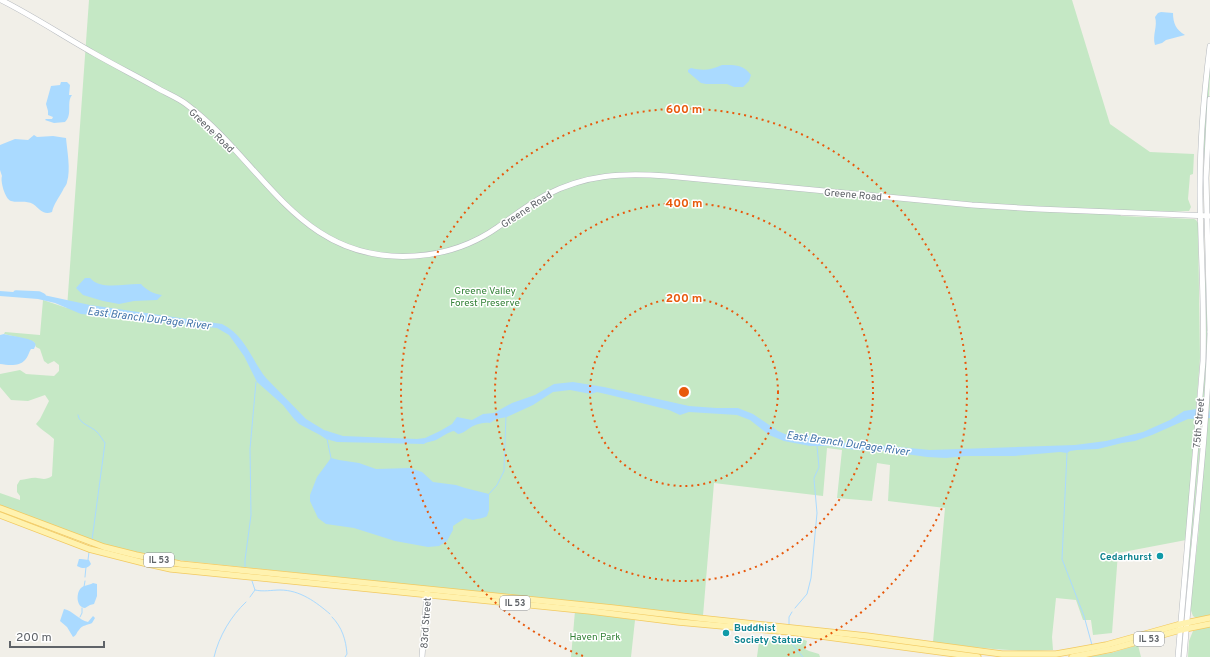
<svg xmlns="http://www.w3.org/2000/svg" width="1210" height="657" font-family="Overpass,sans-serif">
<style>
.green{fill:#c5e8c5}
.water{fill:#aadaff}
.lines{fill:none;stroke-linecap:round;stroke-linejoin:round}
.stream{stroke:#aadaff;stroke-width:1}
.river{stroke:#aadaff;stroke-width:5.5}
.secondary-casing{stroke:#b6babf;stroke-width:6}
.primary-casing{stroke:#f2c960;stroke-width:7}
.secondary{stroke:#fff;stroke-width:5}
.primary{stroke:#fff2af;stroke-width:5.5}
.ring{fill:none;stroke:#e8590c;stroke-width:2;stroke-dasharray:2 4}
.culture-dot{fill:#0f9aa8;stroke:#fff;stroke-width:1.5}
.labels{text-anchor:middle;stroke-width:3;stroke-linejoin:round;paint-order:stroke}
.shield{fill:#fff;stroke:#8f9295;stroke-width:1}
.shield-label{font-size:9px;font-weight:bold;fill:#5f6368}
.street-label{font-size:10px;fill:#5f6368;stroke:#fff}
.park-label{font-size:10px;fill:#348238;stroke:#fff}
.culture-label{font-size:10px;font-weight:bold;fill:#0d838f;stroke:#fff;text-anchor:end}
.water-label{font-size:11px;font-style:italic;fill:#4174aa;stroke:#fff}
.centre{fill:#e8590c;stroke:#fff;stroke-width:2}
.ring-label{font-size:12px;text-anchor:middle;font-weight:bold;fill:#e8590c;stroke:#fff;stroke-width:3;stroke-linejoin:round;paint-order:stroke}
</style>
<rect width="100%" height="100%" fill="#f1efe8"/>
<!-- green -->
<g class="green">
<path d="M 89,0 L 1072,0 L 1110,124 L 1150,152 L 1194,154 L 1193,174 L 1190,175 L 1188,199 L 1191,207 L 1189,211 L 1163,212 L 1117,210 L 1121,216 L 1194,219 L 1196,220 L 1198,223 L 1200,358 L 1186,540 L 1118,553 L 1112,633 L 1093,635 L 1091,620 L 1083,620 L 1076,600 L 1056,598 L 1052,637 L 1053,650 C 1013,653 973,647 933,642 L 945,508 L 888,501 L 890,465 L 877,463 L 872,501 L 837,498 L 842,450 L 827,448 L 823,496 L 714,483 L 703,616 L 185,561 L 154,557 L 95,542 L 0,505 L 0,493 L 20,500 L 20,496 L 17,492 L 17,485 L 20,480 C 26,480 32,477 37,478 C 43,479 46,480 52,476 L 54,439 C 48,433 41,430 36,424 L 40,419 L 49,401 L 45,395 L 28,401 L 11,400 L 0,387 L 0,374 L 20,370 L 26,374 L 54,376 L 59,371 L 59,365 L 54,361 L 48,364 L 44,361 L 40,349 L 36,347 L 34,342 L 21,338 L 4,334 L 5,332 L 40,335 L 43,300 L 67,308 Z"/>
<path d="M 1210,61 L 1210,77 L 1204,178 L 1204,131 Z"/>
<path d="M 1204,266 C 1209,311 1207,356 1204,401 L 1202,401 L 1205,366 Z"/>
<path d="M 1210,391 L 1210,616 L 1196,618 L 1193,616 L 1190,608 L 1198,538 Z"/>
<path d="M 1200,427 L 1202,427 L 1188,579 L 1189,551 Z"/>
<path d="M 575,611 L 635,620 L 631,657 L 571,657 Z"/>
<path d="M 1210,626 L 1210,657 L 1188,657 L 1189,641 L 1193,631 Z"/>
<path d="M 763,638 L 780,644 L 788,638 C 795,639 801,638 807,641 L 805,649 L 809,651 L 819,654 L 820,657 L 757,657 L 759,642 Z"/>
<path d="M 1138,645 L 1141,657 L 1086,657 L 1111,653 Z"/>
</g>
<!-- water -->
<g class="water">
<path d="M 1161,12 L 1173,13 C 1173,23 1176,30 1185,35 L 1166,40 L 1162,43 L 1155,45 C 1152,35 1158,26 1155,17 L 1158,13 Z"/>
<path d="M 722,65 C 734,65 743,64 751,75 L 749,81 L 743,87 L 734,87 L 727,84 L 706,84 L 701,83 L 688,72 L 688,70 L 691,68 C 703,71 711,70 722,65 Z"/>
<path d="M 61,82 L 67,82 L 70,85 L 69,95 L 72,95 C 66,102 73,115 65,122 L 54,123 L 45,120 L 46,119 L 52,119 L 53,117 L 48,115 L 48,111 L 46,104 L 51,86 L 60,85 Z"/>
<path d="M 34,135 L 37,137 L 53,136 L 66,138 C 67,150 71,170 67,182 C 67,185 64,187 63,190 C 59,198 54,203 52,212 C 43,216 39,208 33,204 C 26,200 18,203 11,201 C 5,199 0,181 2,176 L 0,170 L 0,145 L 15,139 L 28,140 Z"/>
<path d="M 85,278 L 90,278 C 101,291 126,283 141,284 C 146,290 154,294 162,295 L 157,300 L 134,301 L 119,304 L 103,301 L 83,295 L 76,288 Z"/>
<path d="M 0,291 L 39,294 L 90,305 L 222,324 C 245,335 251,359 266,378 L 306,419 L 324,430 L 343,436 L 417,439 L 425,438 L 440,431 L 452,424 L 457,417 L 472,420 L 483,414 L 494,413 L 512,403 L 535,395 L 554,384 L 573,382 L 604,387 L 689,406 L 716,408 L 738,408 L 753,414 L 778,431 L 792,437 L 805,437 L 807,435 L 817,439 L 844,443 L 889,446 L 930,450 L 1075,445 L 1106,441 L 1143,432 L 1170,420 L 1184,411 L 1209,407 L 1210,418 L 1188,419 L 1152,435 L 1135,441 L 1122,443 L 1098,449 L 1077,450 L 1070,451 L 1067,453 L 1060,452 L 1014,456 L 965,456 L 946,458 L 927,457 L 885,451 L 856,450 L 829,446 L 810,446 L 784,441 L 769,435 L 750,420 L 737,415 L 689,412 L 680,415 L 669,410 L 614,396 L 597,392 L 591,394 L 570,390 L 553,392 L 533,405 L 507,417 L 496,419 L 490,423 C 486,422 477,424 473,426 C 467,429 465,433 458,434 L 454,431 C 448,432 442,437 436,440 C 432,442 428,441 424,444 L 337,442 L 326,439 L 320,435 L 299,424 L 294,419 L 283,405 L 257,382 L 244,356 L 229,335 L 217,328 L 81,314 L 55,303 L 38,299 L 0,296 Z"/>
<path d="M 4,334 C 11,336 30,338 34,342 C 37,345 35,346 34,349 L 31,349 C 29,352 28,357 25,360 C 19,367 8,365 0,364 L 0,335 Z"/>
<path d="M 331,458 L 339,460 L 359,463 L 376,469 L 410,468 L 422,472 L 433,482 L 456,485 L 465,488 L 489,494 L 489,510 L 487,516 C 483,519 478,518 473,520 L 465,518 L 453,526 L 453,530 L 447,541 L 439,546 L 428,547 L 395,541 L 354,528 L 326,524 L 318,518 L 310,501 L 310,495 L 317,477 Z"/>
<path d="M 79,559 L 81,559 L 89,560 L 91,564 C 88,569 82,569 77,566 Z"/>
<path d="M 93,583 L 97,584 L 97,596 L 94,604 L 90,605 L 85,608 C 76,607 76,593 81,588 C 84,585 90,585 93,583 Z"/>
<path d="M 64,609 C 73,611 79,620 88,622 L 93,616 L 95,618 L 92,623 C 88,625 82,625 79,630 C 76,633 77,635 73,637 L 67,627 L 60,621 Z"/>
</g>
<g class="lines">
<!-- stream -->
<g class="stream">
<path d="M 78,415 C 79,424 91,426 97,432 C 100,435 102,439 105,443 L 92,540"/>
<path d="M 327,439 L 331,458"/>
<path d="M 1067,453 L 1062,559 L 1084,616 L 1092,645"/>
<path d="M 814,478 L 819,467 L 817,446"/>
<path d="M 489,494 L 497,485 L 504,471 L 506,416"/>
<path d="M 88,560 L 89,552"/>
<path d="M 245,568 L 245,560 L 251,515 L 250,449 L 256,382"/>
<path d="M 85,577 L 86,567"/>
<path d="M 84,587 L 85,581"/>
<path d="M 255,590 C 263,592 272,590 280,590 C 300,590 316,602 330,614"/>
<path d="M 250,597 L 255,590 L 252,581"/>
<path d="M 795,608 L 807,594 L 811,578 L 817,513 L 814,479"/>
<path d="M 80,617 L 82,613 L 82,608"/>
<path d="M 332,617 C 342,627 346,640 347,654 L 345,657"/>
<path d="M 789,625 L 789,617 L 792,612"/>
<path d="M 789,635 L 792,644 L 803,657"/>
<path d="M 1093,656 L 1093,657"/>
<path d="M 214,657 C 219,636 231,616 246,602"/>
</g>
<!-- river -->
<path class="river" d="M 16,293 L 39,294 L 43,296"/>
<!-- secondary casing -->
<g class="secondary-casing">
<g id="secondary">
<path d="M 1,0 C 33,16 63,36 95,54 C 116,66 138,77 159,89 C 168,94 178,98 186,104 C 265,163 298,264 415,256 C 445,254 474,244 498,227 C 514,216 529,204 546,195 C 587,174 622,173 667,176 L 972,205 L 1038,209 L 1210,216"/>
<path d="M 1210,99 L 1206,178 L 1210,332"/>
<path d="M 422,657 L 427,592"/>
<path d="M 1178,657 L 1203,361 C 1205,303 1200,246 1200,188 C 1200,140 1204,93 1210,46"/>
<path d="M 1184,657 C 1192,549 1207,441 1210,332"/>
</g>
</g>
<!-- primary casing -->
<g class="primary-casing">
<g id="primary">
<path d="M 0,508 L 104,547 L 136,555 L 180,564 L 613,608 L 698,618 L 867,636 L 1002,654 L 1056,654 L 1073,651 L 1106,645 L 1181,624 L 1210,618"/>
<path d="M 0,515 L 89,549 L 144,563 L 171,569 L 590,611 L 678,622 L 790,632 L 978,657"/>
<path d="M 1072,657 L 1112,649 L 1180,630 L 1210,624"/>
</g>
</g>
<!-- secondary -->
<use href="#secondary" class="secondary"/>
<!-- primary -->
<use href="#primary" class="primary"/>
</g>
<!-- distance rings -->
<g class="ring">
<circle cx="684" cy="392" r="94"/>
<circle cx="684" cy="392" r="189"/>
<path d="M583 656A283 283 0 1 1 785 656"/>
</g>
<!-- markers -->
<g class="culture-dot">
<circle cx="1160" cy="556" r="4"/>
<circle cx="726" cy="633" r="4"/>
</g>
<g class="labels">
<!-- shield labels -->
<g class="shield">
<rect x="144" y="553" width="30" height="14" rx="3"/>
<rect x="500" y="596" width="30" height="14" rx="3"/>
<rect x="1134" y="632" width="30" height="14" rx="3"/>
</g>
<g class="shield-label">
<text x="159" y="563">IL 53</text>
<text x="515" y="606">IL 53</text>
<text x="1149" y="642">IL 53</text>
</g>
<!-- street labels -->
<g class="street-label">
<text transform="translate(212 130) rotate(44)" y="4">Greene Road</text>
<text transform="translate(853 194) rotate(5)" y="4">Greene Road</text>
<text transform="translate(526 209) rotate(-33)" y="4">Greene Road</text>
<text transform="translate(1198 423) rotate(-85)" y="4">75th Street</text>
<text transform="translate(425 623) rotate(-86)" y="4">83rd Street</text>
</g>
<!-- park labels -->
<g class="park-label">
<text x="485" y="294">Greene Valley<tspan x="485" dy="12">Forest Preserve</tspan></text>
<text x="595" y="640">Haven Park</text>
</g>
<!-- culture labels -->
<g class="culture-label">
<text x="1152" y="560">Cedarhurst</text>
<text x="734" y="631" text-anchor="start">Buddhist<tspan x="734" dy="12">Society Statue</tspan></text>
</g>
<!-- water labels -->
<g class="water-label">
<text transform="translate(149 318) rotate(7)" y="4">East Branch DuPage River</text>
<text transform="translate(848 443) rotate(8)" y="4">East Branch DuPage River</text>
</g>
</g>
<circle cx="684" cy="392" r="6" class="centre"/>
<g class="ring-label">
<text x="684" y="113">600 m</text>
<text x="684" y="207">400 m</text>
<text x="684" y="302">200 m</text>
</g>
<!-- scale -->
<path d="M10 641v6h94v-6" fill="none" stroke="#5f6368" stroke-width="2"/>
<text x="16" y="641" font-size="12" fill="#5f6368" stroke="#ffffff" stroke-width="3" paint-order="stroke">200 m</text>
</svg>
